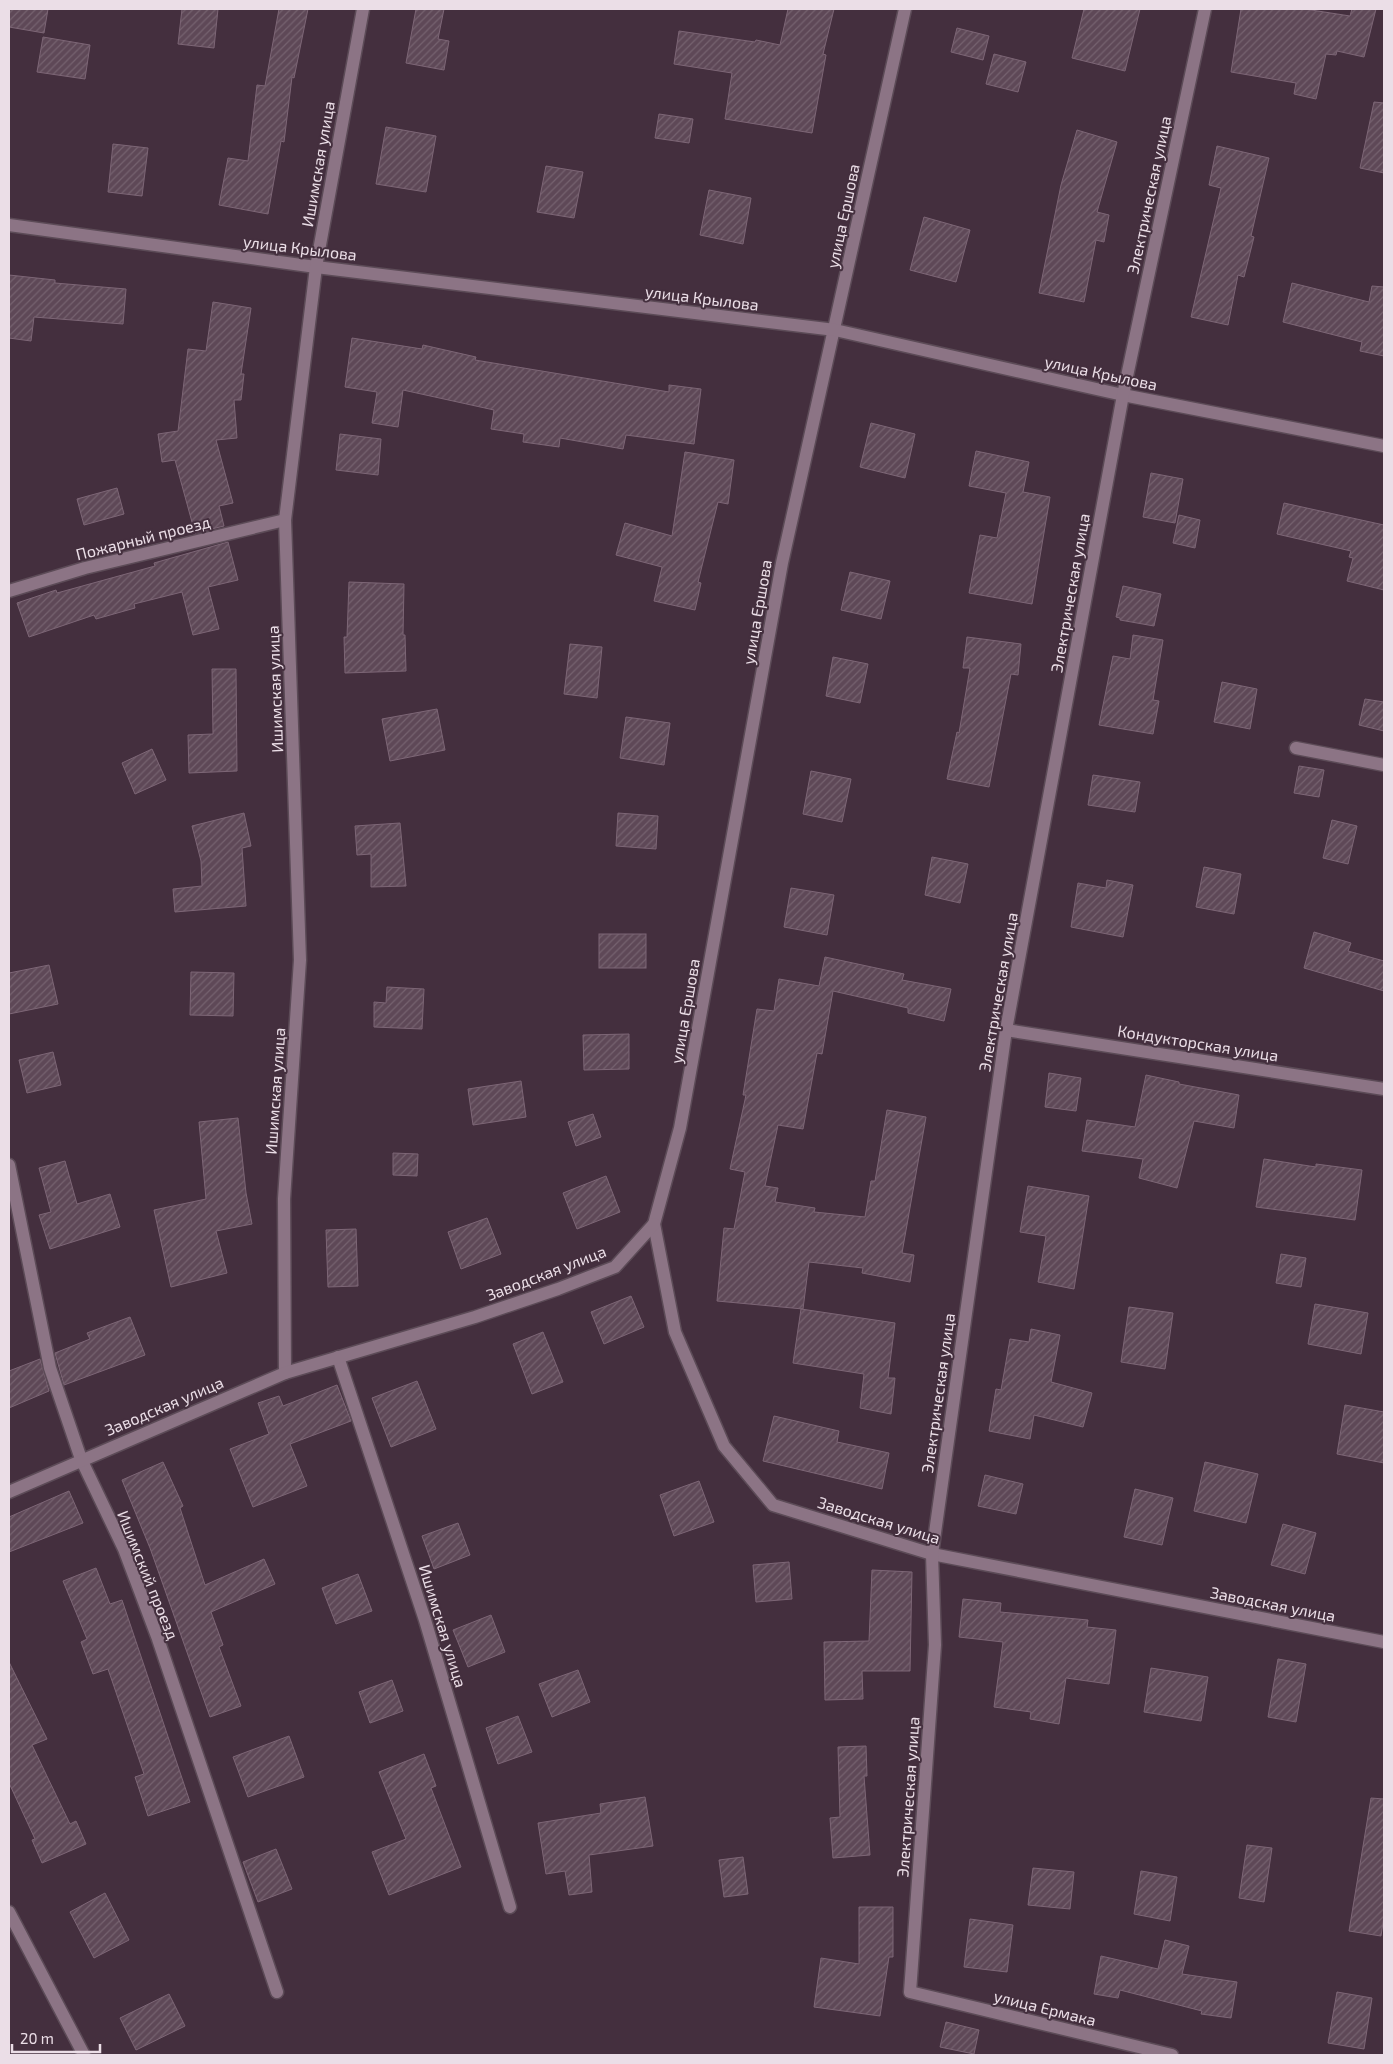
<svg xmlns="http://www.w3.org/2000/svg" width="1393" height="2064" font-family="'Exo 2',sans-serif">
<style>
.building{fill:url(#building-hatch);stroke:#7d6676}
.lines{fill:none;stroke-linecap:round;stroke-linejoin:round}
.minor-casing{stroke:#5c4b57;stroke-width:15}
.minor{stroke:#8c7485;stroke-width:12}
.labels{text-anchor:middle;stroke-width:4;stroke-linejoin:round;paint-order:stroke}
.street-label{font-size:16px;fill:#ebdee7;stroke:#442f3e}
</style>
<defs>
<pattern id="building-hatch" width="6" height="6" patternUnits="userSpaceOnUse" patternTransform="scale(1.25)"><rect width="6" height="6" fill="#5e4857"/><path d="M-1 1l2-2M0 6l6-6M5 7l2-2" fill="none" stroke="#75626f"/></pattern>
</defs>
<rect width="100%" height="100%" fill="#442f3e"/>
<!-- building -->
<g class="building">
<path d="M 9,9 L 48,9 L 44,33 L 9,27 Z"/>
<path d="M 182,9 L 218,9 L 214,48 L 178,44 Z"/>
<path d="M 279,9 L 308,9 L 294,78 L 292,77 L 284,142 L 281,141 L 268,214 L 219,205 L 228,158 L 248,161 L 257,85 L 265,86 Z"/>
<path d="M 416,9 L 444,9 L 438,39 L 449,41 L 444,70 L 406,63 Z"/>
<path d="M 788,9 L 834,9 L 823,54 L 826,55 L 812,133 L 725,119 L 732,73 L 674,64 L 679,31 L 755,42 L 756,40 L 780,45 Z"/>
<path d="M 1084,9 L 1140,9 L 1125,71 L 1072,58 Z"/>
<path d="M 1241,9 L 1305,9 L 1350,16 L 1352,9 L 1376,9 L 1364,57 L 1337,51 L 1336,55 L 1326,54 L 1316,99 L 1294,94 L 1296,83 L 1231,72 Z"/>
<path d="M 957,28 L 989,36 L 983,60 L 951,52 Z"/>
<path d="M 43,37 L 90,45 L 85,79 L 37,72 Z"/>
<path d="M 994,54 L 1026,62 L 1018,92 L 986,84 Z"/>
<path d="M 1374,102 L 1384,103 L 1384,173 L 1360,168 Z"/>
<path d="M 659,114 L 693,119 L 689,143 L 655,138 Z"/>
<path d="M 386,127 L 436,136 L 426,192 L 376,184 Z"/>
<path d="M 1077,130 L 1117,142 L 1097,212 L 1109,215 L 1104,242 L 1096,240 L 1084,302 L 1039,293 L 1061,185 Z"/>
<path d="M 113,144 L 148,148 L 142,196 L 108,192 Z"/>
<path d="M 1217,146 L 1269,158 L 1251,236 L 1254,237 L 1244,277 L 1238,275 L 1228,325 L 1191,317 L 1221,188 L 1209,185 Z"/>
<path d="M 546,166 L 583,172 L 574,218 L 537,212 Z"/>
<path d="M 709,190 L 751,198 L 743,244 L 700,235 Z"/>
<path d="M 924,217 L 970,230 L 956,282 L 910,270 Z"/>
<path d="M 9,275 L 55,280 L 55,283 L 126,289 L 123,324 L 34,317 L 31,341 L 9,338 Z"/>
<path d="M 1292,283 L 1369,302 L 1372,286 L 1384,287 L 1384,356 L 1360,351 L 1362,342 L 1283,322 Z"/>
<path d="M 213,302 L 251,308 L 241,374 L 244,374 L 241,400 L 234,400 L 237,438 L 216,440 L 233,503 L 219,506 L 224,526 L 195,533 L 175,460 L 162,462 L 158,434 L 178,431 L 188,349 L 206,351 Z"/>
<path d="M 352,338 L 422,349 L 423,345 L 476,357 L 475,360 L 669,392 L 669,385 L 701,389 L 694,444 L 626,435 L 623,449 L 560,438 L 559,447 L 523,442 L 524,434 L 491,429 L 494,410 L 403,390 L 398,427 L 372,423 L 377,392 L 345,387 Z"/>
<path d="M 871,423 L 915,434 L 905,478 L 860,467 Z"/>
<path d="M 340,434 L 381,439 L 378,475 L 336,470 Z"/>
<path d="M 976,451 L 1029,462 L 1023,492 L 1050,497 L 1032,604 L 969,593 L 980,535 L 997,538 L 1006,493 L 969,486 Z"/>
<path d="M 685,452 L 734,460 L 728,504 L 718,502 L 698,582 L 701,583 L 695,610 L 654,601 L 662,567 L 616,555 L 625,523 L 672,536 Z"/>
<path d="M 1151,473 L 1183,479 L 1175,523 L 1143,517 Z"/>
<path d="M 117,488 L 124,514 L 84,525 L 77,499 Z"/>
<path d="M 1284,503 L 1384,525 L 1384,590 L 1347,581 L 1353,558 L 1349,557 L 1351,551 L 1277,534 Z"/>
<path d="M 1179,515 L 1200,520 L 1195,548 L 1173,543 Z"/>
<path d="M 228,542 L 238,580 L 208,587 L 219,629 L 193,635 L 182,592 L 134,604 L 135,608 L 96,619 L 94,615 L 29,637 L 17,603 L 56,590 L 57,593 L 155,566 L 154,563 Z"/>
<path d="M 850,572 L 890,581 L 881,619 L 841,610 Z"/>
<path d="M 349,582 L 404,584 L 403,635 L 405,635 L 406,671 L 345,673 L 344,637 L 347,637 Z"/>
<path d="M 1123,586 L 1161,594 L 1154,626 L 1120,620 L 1120,618 L 1116,617 Z"/>
<path d="M 1133,635 L 1163,640 L 1153,700 L 1159,701 L 1153,734 L 1099,725 L 1113,656 L 1130,659 Z"/>
<path d="M 967,637 L 1021,644 L 1018,675 L 1011,674 L 989,787 L 947,779 L 957,732 L 959,733 L 970,668 L 963,668 Z"/>
<path d="M 570,644 L 602,647 L 597,698 L 564,694 Z"/>
<path d="M 833,657 L 868,664 L 860,703 L 826,696 Z"/>
<path d="M 212,669 L 236,669 L 237,771 L 189,773 L 188,735 L 213,734 Z"/>
<path d="M 1222,682 L 1257,689 L 1250,729 L 1214,722 Z"/>
<path d="M 1365,699 L 1384,702 L 1384,731 L 1359,725 Z"/>
<path d="M 437,709 L 445,750 L 390,761 L 382,719 Z"/>
<path d="M 626,717 L 670,723 L 664,765 L 620,758 Z"/>
<path d="M 152,749 L 166,780 L 135,794 L 122,763 Z"/>
<path d="M 1299,766 L 1324,770 L 1319,797 L 1294,793 Z"/>
<path d="M 811,771 L 851,779 L 842,822 L 803,814 Z"/>
<path d="M 1093,775 L 1140,782 L 1135,812 L 1088,805 Z"/>
<path d="M 244,813 L 251,846 L 242,848 L 246,906 L 175,912 L 173,889 L 202,886 L 201,861 L 192,826 Z"/>
<path d="M 618,813 L 658,816 L 656,849 L 616,846 Z"/>
<path d="M 1332,820 L 1357,826 L 1348,864 L 1323,858 Z"/>
<path d="M 400,823 L 406,886 L 371,887 L 371,854 L 357,855 L 355,826 Z"/>
<path d="M 932,857 L 968,864 L 960,903 L 925,895 Z"/>
<path d="M 1204,867 L 1241,874 L 1234,914 L 1196,907 Z"/>
<path d="M 1107,880 L 1133,885 L 1123,937 L 1071,927 L 1078,883 L 1106,888 Z"/>
<path d="M 791,888 L 834,895 L 827,935 L 784,927 Z"/>
<path d="M 1314,932 L 1351,943 L 1348,951 L 1384,961 L 1384,991 L 1304,968 Z"/>
<rect x="599" y="934" width="47" height="34"/>
<path d="M 825,957 L 904,974 L 902,980 L 951,989 L 944,1021 L 908,1013 L 908,1008 L 833,991 L 822,1054 L 817,1053 L 803,1129 L 778,1125 L 765,1186 L 778,1188 L 775,1202 L 815,1208 L 814,1212 L 865,1217 L 871,1181 L 875,1181 L 887,1110 L 926,1117 L 902,1253 L 914,1255 L 910,1282 L 862,1273 L 863,1268 L 809,1262 L 803,1309 L 717,1301 L 724,1228 L 734,1229 L 745,1172 L 730,1169 L 746,1095 L 743,1095 L 757,1009 L 774,1011 L 779,979 L 819,986 Z"/>
<path d="M 49,965 L 58,1004 L 9,1014 L 9,973 Z"/>
<path d="M 191,972 L 234,973 L 233,1016 L 190,1015 Z"/>
<path d="M 387,987 L 424,989 L 422,1029 L 374,1027 L 374,1002 L 386,1003 Z"/>
<path d="M 629,1034 L 629,1069 L 584,1070 L 583,1035 Z"/>
<path d="M 53,1052 L 61,1085 L 27,1093 L 19,1060 Z"/>
<path d="M 1049,1073 L 1081,1078 L 1076,1111 L 1045,1107 Z"/>
<path d="M 1146,1075 L 1179,1082 L 1179,1084 L 1239,1095 L 1234,1128 L 1194,1121 L 1177,1188 L 1139,1178 L 1143,1159 L 1082,1151 L 1087,1120 L 1135,1127 Z"/>
<path d="M 521,1081 L 526,1117 L 473,1125 L 468,1089 Z"/>
<path d="M 593,1114 L 601,1137 L 576,1146 L 568,1122 Z"/>
<path d="M 238,1118 L 246,1193 L 252,1224 L 216,1231 L 227,1273 L 171,1287 L 154,1210 L 206,1199 L 199,1122 Z"/>
<path d="M 393,1153 L 418,1154 L 417,1176 L 393,1175 Z"/>
<path d="M 1264,1159 L 1316,1167 L 1316,1164 L 1362,1170 L 1355,1220 L 1256,1207 Z"/>
<path d="M 65,1161 L 77,1204 L 110,1194 L 120,1227 L 50,1249 L 39,1215 L 51,1212 L 39,1168 Z"/>
<path d="M 606,1176 L 620,1212 L 577,1229 L 563,1193 Z"/>
<path d="M 1028,1186 L 1089,1196 L 1074,1289 L 1038,1282 L 1046,1236 L 1020,1232 Z"/>
<path d="M 487,1218 L 501,1254 L 461,1269 L 448,1232 Z"/>
<path d="M 356,1229 L 358,1286 L 328,1287 L 326,1230 Z"/>
<path d="M 1281,1254 L 1306,1258 L 1301,1287 L 1276,1283 Z"/>
<path d="M 631,1296 L 644,1327 L 604,1344 L 591,1312 Z"/>
<path d="M 1315,1304 L 1368,1313 L 1361,1354 L 1308,1344 Z"/>
<path d="M 1129,1307 L 1173,1313 L 1165,1369 L 1121,1362 Z"/>
<path d="M 801,1309 L 895,1323 L 888,1378 L 895,1378 L 891,1414 L 860,1408 L 864,1374 L 793,1363 Z"/>
<path d="M 130,1317 L 145,1355 L 64,1385 L 55,1353 L 90,1339 L 87,1333 Z"/>
<path d="M 1031,1329 L 1060,1335 L 1051,1382 L 1092,1393 L 1083,1427 L 1034,1415 L 1030,1439 L 989,1431 L 996,1389 L 1001,1390 L 1010,1339 L 1029,1342 Z"/>
<path d="M 543,1332 L 563,1382 L 532,1394 L 513,1344 Z"/>
<path d="M 40,1359 L 49,1391 L 9,1408 L 9,1371 Z"/>
<path d="M 417,1381 L 436,1429 L 391,1447 L 372,1398 Z"/>
<path d="M 337,1385 L 351,1421 L 290,1444 L 307,1486 L 253,1507 L 230,1449 L 269,1434 L 258,1403 L 279,1396 L 283,1406 Z"/>
<path d="M 1345,1405 L 1384,1412 L 1384,1463 L 1337,1454 Z"/>
<path d="M 774,1416 L 839,1431 L 837,1442 L 889,1453 L 882,1489 L 763,1461 Z"/>
<path d="M 163,1462 L 183,1506 L 180,1508 L 205,1585 L 264,1559 L 275,1584 L 211,1612 L 223,1645 L 219,1647 L 241,1706 L 210,1717 L 150,1548 L 122,1480 Z"/>
<path d="M 1205,1462 L 1258,1474 L 1246,1523 L 1194,1511 Z"/>
<path d="M 985,1475 L 1023,1484 L 1016,1514 L 978,1506 Z"/>
<path d="M 699,1481 L 714,1522 L 674,1536 L 660,1495 Z"/>
<path d="M 1135,1489 L 1173,1498 L 1162,1545 L 1124,1537 Z"/>
<path d="M 69,1491 L 83,1523 L 9,1552 L 9,1517 Z"/>
<path d="M 458,1523 L 470,1555 L 434,1569 L 422,1536 Z"/>
<path d="M 1283,1524 L 1316,1533 L 1305,1574 L 1271,1565 Z"/>
<path d="M 789,1562 L 792,1599 L 756,1602 L 753,1565 Z"/>
<path d="M 96,1568 L 110,1604 L 122,1600 L 190,1802 L 148,1816 L 135,1777 L 144,1774 L 108,1669 L 93,1674 L 81,1642 L 87,1639 L 63,1581 Z"/>
<path d="M 872,1570 L 912,1572 L 910,1671 L 862,1671 L 863,1699 L 825,1700 L 824,1642 L 869,1641 Z"/>
<path d="M 358,1574 L 372,1611 L 336,1624 L 322,1588 Z"/>
<path d="M 963,1599 L 1001,1603 L 1000,1612 L 1088,1620 L 1087,1627 L 1116,1630 L 1109,1684 L 1066,1678 L 1059,1724 L 1030,1719 L 1031,1712 L 994,1707 L 1003,1642 L 959,1637 Z"/>
<path d="M 491,1615 L 505,1652 L 468,1667 L 453,1630 Z"/>
<path d="M 1278,1659 L 1306,1664 L 1296,1722 L 1268,1717 Z"/>
<path d="M 9,1662 L 47,1739 L 32,1745 L 70,1824 L 76,1821 L 86,1844 L 42,1863 L 32,1840 L 35,1839 L 9,1783 Z"/>
<path d="M 1151,1668 L 1208,1677 L 1201,1721 L 1144,1712 Z"/>
<path d="M 578,1670 L 590,1702 L 552,1717 L 539,1684 Z"/>
<path d="M 392,1680 L 403,1711 L 370,1723 L 359,1692 Z"/>
<path d="M 518,1716 L 532,1752 L 498,1764 L 486,1728 Z"/>
<path d="M 289,1736 L 304,1777 L 248,1797 L 233,1757 Z"/>
<path d="M 866,1746 L 867,1776 L 864,1776 L 870,1855 L 833,1858 L 830,1818 L 840,1817 L 838,1747 Z"/>
<path d="M 424,1754 L 436,1786 L 431,1788 L 461,1867 L 389,1895 L 372,1852 L 406,1839 L 379,1772 Z"/>
<path d="M 645,1797 L 653,1846 L 589,1855 L 592,1892 L 569,1895 L 565,1871 L 546,1874 L 538,1823 L 601,1813 L 600,1804 Z"/>
<path d="M 1371,1798 L 1384,1799 L 1384,1916 L 1381,1936 L 1349,1931 Z"/>
<path d="M 1247,1845 L 1272,1848 L 1264,1902 L 1239,1898 Z"/>
<path d="M 276,1849 L 292,1889 L 258,1902 L 243,1862 Z"/>
<path d="M 743,1857 L 748,1894 L 724,1897 L 719,1860 Z"/>
<path d="M 1033,1868 L 1074,1872 L 1070,1909 L 1028,1905 Z"/>
<path d="M 1141,1871 L 1177,1877 L 1170,1921 L 1134,1914 Z"/>
<path d="M 105,1893 L 129,1940 L 94,1958 L 70,1912 Z"/>
<path d="M 859,1907 L 893,1907 L 893,1957 L 889,1957 L 880,2016 L 814,2007 L 821,1958 L 859,1964 Z"/>
<path d="M 970,1919 L 1013,1925 L 1007,1972 L 964,1967 Z"/>
<path d="M 1165,1940 L 1189,1946 L 1182,1974 L 1237,1982 L 1231,2018 L 1201,2014 L 1202,2011 L 1120,1990 L 1118,1998 L 1094,1994 L 1101,1956 L 1158,1969 Z"/>
<path d="M 1337,1992 L 1372,1998 L 1364,2049 L 1328,2043 Z"/>
<path d="M 169,1994 L 185,2026 L 136,2050 L 120,2018 Z"/>
<path d="M 946,2022 L 979,2030 L 974,2054 L 940,2047 Z"/>
</g>
<g class="lines">
<!-- minor casing -->
<g class="minor-casing">
<g id="minor">
<path d="M 905,9 L 782,563 L 680,1128 L 654,1224 L 675,1332 L 724,1446 L 773,1505 L 932,1554 L 1384,1642"/>
<path d="M 9,225 L 316,267 L 835,330 L 1123,395 L 1384,446"/>
<path d="M 9,591 L 85,568 L 285,520"/>
<path d="M 1296,748 L 1384,765"/>
<path d="M 1006,1030 L 1384,1089"/>
<path d="M 9,1165 L 50,1368 L 81,1459 L 124,1549 L 158,1639 L 277,1992"/>
<path d="M 338,1357 L 425,1620 L 510,1907"/>
<path d="M 285,1373 L 284,1199 L 300,960 L 285,520 L 316,267 L 363,9"/>
<path d="M 9,1492 L 285,1373 L 475,1317 L 558,1289 L 615,1267 L 654,1224"/>
<path d="M 9,1912 L 84,2055"/>
<path d="M 1172,2055 L 910,1992 L 935,1645 L 932,1554 L 1006,1030 L 1123,395 L 1205,9"/>
</g>
</g>
<!-- minor -->
<use href="#minor" class="minor"/>
</g>
<g class="labels">
<!-- street labels -->
<g class="street-label">
<text transform="translate(318 164) rotate(-80)" y="6">Ишимская улица</text>
<text transform="translate(1149 195) rotate(-78)" y="6">Электрическая улица</text>
<text transform="translate(843 216) rotate(-78)" y="6">улица Ершова</text>
<text transform="translate(300 248) rotate(7)" y="6">улица Крылова</text>
<text transform="translate(702 298) rotate(7)" y="6">улица Крылова</text>
<text transform="translate(1101 373) rotate(12)" y="6">улица Крылова</text>
<text transform="translate(143 538) rotate(-14)" y="6">Пожарный проезд</text>
<text transform="translate(1070 593) rotate(-80)" y="6">Электрическая улица</text>
<text transform="translate(757 612) rotate(-80)" y="6">улица Ершова</text>
<text transform="translate(275 689) rotate(-92)" y="6">Ишимская улица</text>
<text transform="translate(998 992) rotate(-80)" y="6">Электрическая улица</text>
<text transform="translate(685 1011) rotate(-80)" y="6">улица Ершова</text>
<text transform="translate(1198 1043) rotate(9)" y="6">Кондукторская улица</text>
<text transform="translate(275 1091) rotate(-86)" y="6">Ишимская улица</text>
<text transform="translate(546 1273) rotate(-21)" y="6">Заводская улица</text>
<text transform="translate(938 1393) rotate(-82)" y="6">Электрическая улица</text>
<text transform="translate(164 1406) rotate(-23)" y="6">Заводская улица</text>
<text transform="translate(879 1520) rotate(17)" y="6">Заводская улица</text>
<text transform="translate(148 1575) rotate(68)" y="6">Ишимский проезд</text>
<text transform="translate(1273 1604) rotate(11)" y="6">Заводская улица</text>
<text transform="translate(443 1626) rotate(73)" y="6">Ишимская улица</text>
<text transform="translate(908 1797) rotate(-86)" y="6">Электрическая улица</text>
<text transform="translate(1045 2008) rotate(14)" y="6">улица Ермака</text>
</g>
</g>
<!-- border -->
<rect width="1393" height="2064" fill="none" stroke="#ebdee7" stroke-width="20"/>
<!-- scale -->
<path d="M12 2044v8h88v-8" fill="none" stroke="#ebdee7" stroke-width="2.5"/>
<text x="20" y="2044" font-size="15" fill="#ebdee7" stroke="#442f3e" stroke-width="4" paint-order="stroke">20 m</text>
</svg>
